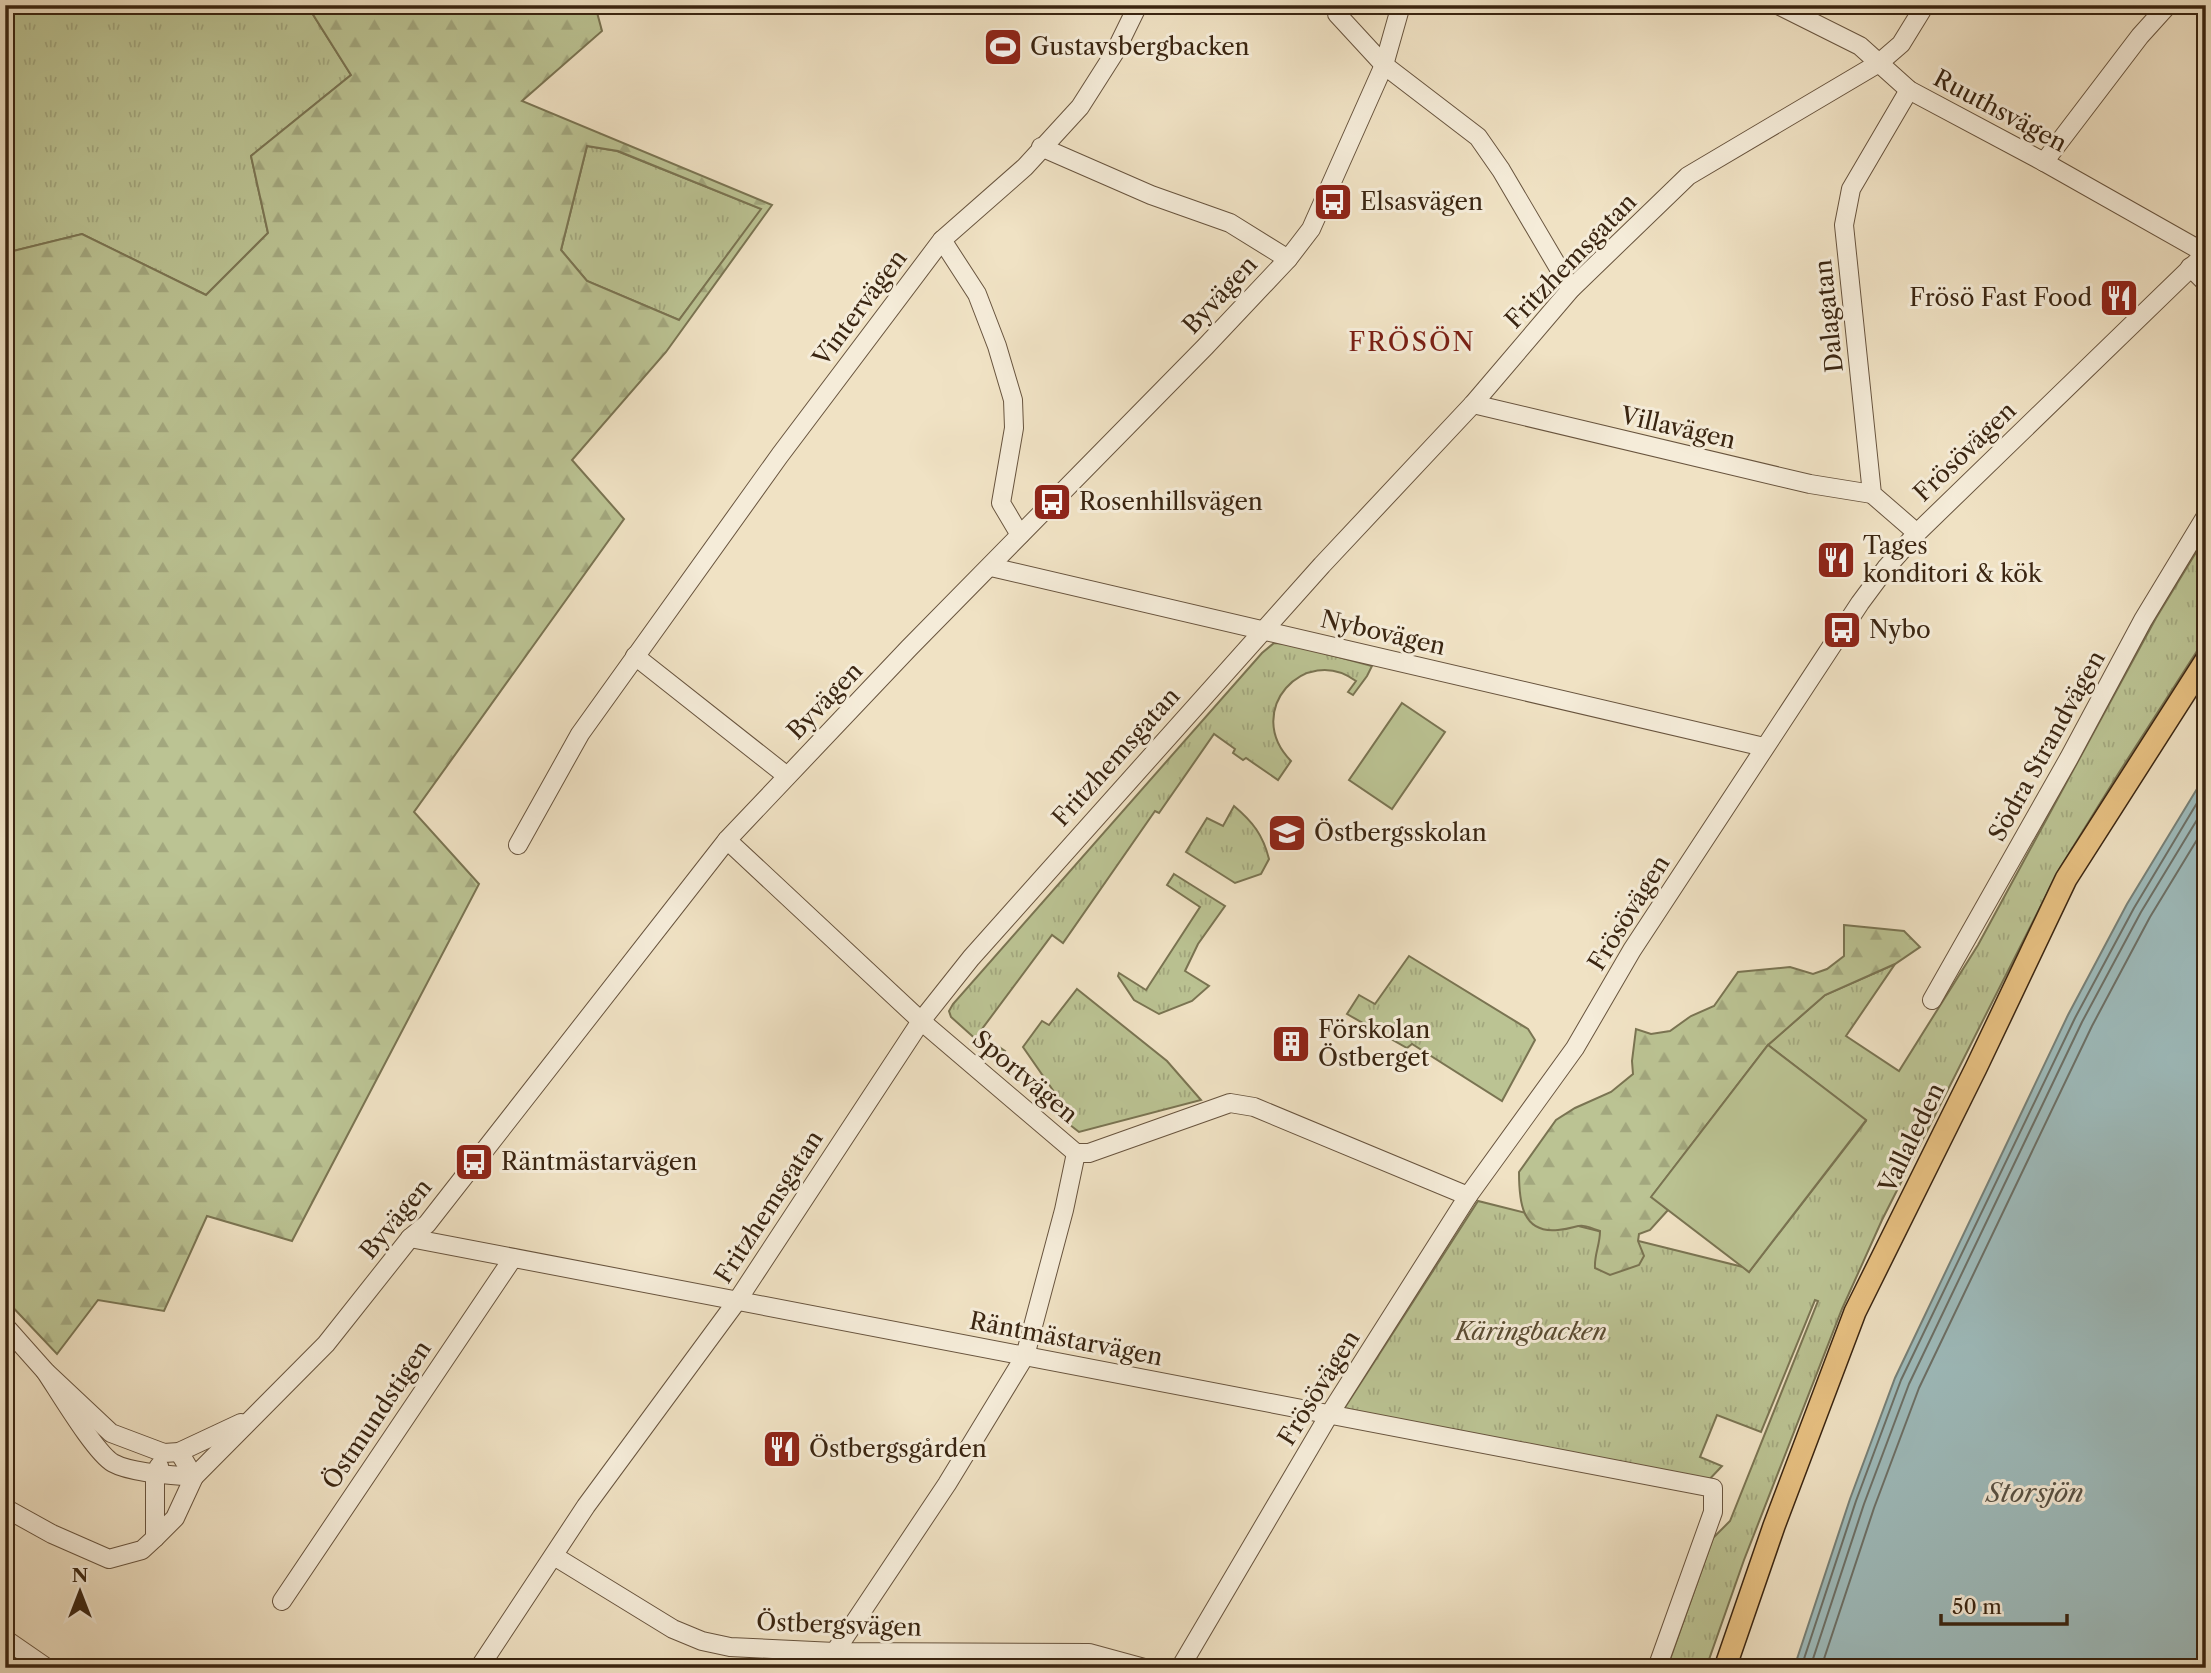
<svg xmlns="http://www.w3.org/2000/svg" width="2211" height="1673" font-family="'Libre Caslon Text',serif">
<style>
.grass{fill:url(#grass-tufts);stroke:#7a7452;stroke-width:2}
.forest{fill:url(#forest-firs);stroke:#7a7452;stroke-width:2;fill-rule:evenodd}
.pitch{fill:#bbc393;stroke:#7a7452;stroke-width:2}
.water{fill:#9ebcbd;stroke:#768078;stroke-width:2}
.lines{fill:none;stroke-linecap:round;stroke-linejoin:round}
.shore{stroke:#6c7067;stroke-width:2}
.minor-casing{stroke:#68543e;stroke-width:20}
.major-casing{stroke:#3a2511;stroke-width:24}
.minor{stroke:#f5ecd9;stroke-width:18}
.major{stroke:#e8c182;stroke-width:21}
.labels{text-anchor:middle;stroke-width:6;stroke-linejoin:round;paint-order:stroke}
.poi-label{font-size:24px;fill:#3a2511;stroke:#f5ecd9;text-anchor:start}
.street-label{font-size:24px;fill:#3a2511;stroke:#f5ecd9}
.park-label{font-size:24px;font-style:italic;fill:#5a4c32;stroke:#f5ecd9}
.neighbourhood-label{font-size:26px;letter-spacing:2px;fill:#7a1f14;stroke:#f5ecd9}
.water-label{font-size:26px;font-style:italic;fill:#585245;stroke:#f5ecd9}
</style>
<defs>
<pattern id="grass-tufts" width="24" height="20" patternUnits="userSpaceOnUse" patternTransform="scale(1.75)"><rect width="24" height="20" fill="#bbc393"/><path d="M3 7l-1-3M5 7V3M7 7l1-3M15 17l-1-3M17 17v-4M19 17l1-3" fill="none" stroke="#a2a77e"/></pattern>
<pattern id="forest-firs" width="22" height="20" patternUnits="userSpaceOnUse" patternTransform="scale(1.75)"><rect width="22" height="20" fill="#bbc393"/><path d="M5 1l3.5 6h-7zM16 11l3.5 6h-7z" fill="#a2a77e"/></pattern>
</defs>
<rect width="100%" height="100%" fill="#f0e2c4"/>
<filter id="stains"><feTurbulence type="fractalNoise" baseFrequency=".00286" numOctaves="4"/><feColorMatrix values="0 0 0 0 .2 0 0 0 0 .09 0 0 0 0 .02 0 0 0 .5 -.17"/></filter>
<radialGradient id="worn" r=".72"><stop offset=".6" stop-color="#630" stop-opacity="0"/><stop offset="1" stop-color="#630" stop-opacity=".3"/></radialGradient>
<!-- grass -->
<g class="grass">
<path d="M 5,5 L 307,5 L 351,75 L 251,156 L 268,233 L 206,295 L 82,234 L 5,253 Z"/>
<path d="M 587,146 L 617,151 L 762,209 L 679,320 L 587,281 L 561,250 Z"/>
<path d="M 2206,536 L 2206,637 L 2120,771 L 2060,868 L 1882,1220 L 1842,1309 L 1744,1560 L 1706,1668 L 1667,1668 L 1713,1538 L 1730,1521 L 1818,1301 L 1815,1300 L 1761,1432 L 1717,1415 L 1700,1457 L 1722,1466 L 1706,1483 L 1342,1412 L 1478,1201 L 1743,1267 L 1749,1272 L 1866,1121 L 1768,1045 L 1825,995 L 1895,964 L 1846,1036 L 1899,1071 L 1978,945 L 2156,618 Z"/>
<path d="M 1274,643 L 1290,644 L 1372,666 L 1367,676 L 1353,695 L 1348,692 L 1356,681 C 1305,643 1242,711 1291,761 L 1278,780 L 1246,758 L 1243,760 L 1233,753 L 1235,749 L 1214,734 L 1159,813 L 1155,811 L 1063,943 L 1052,935 L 979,1033 L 1005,1051 L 999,1060 L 951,1017 L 949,1011 L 953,1004 L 1262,653 Z"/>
<path d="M 1234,806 C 1253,822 1263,835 1269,859 L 1261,874 L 1235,883 L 1186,852 L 1207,818 L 1223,826 Z"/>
<path d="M 1174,874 L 1225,906 L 1198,944 L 1185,971 L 1209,986 L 1192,1001 L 1159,1014 L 1134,1000 L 1118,976 L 1119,973 L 1146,990 L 1200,907 L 1167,885 Z"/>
<path d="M 1409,956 L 1528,1029 L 1535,1040 L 1502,1101 L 1412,1044 L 1407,1048 L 1347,1014 L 1359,995 L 1375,1004 Z"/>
<path d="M 1077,989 L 1167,1061 L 1201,1100 L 1079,1132 L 1051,1110 L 1059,1099 L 1023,1047 L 1042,1021 L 1049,1025 Z"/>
</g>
<!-- forest -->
<g class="forest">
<path d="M 307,5 L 595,5 L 602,31 L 522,101 L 772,205 L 666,352 L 572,460 L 624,519 L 414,812 L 479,884 L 292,1241 L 207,1216 L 164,1311 L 98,1300 L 57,1354 L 5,1299 L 5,253 L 82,234 L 206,295 L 268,233 L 251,156 L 351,75 ZM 587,146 L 618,151 L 761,209 L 679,320 L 587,281 L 561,250 Z"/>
<path d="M 1844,925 L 1904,931 L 1920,947 L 1895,964 L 1825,995 L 1768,1045 L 1652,1196 L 1668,1210 L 1650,1230 L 1639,1234 L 1638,1241 L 1644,1256 L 1639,1265 L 1610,1275 L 1595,1268 C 1594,1255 1600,1245 1600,1231 C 1574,1221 1582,1228 1558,1230 C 1521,1234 1519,1200 1519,1172 L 1556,1120 L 1575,1108 L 1611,1092 L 1633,1074 L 1632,1061 L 1636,1029 L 1651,1034 L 1670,1031 L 1691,1016 L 1714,1006 L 1738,972 L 1790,967 L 1813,974 L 1827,969 L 1844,956 Z"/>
</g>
<!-- pitch -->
<g class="pitch">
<path d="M 1402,703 L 1445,732 L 1392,809 L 1349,780 Z"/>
<path d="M 1768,1045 L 1866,1120 L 1749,1272 L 1651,1197 Z"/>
</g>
<!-- water -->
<path class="water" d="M 2206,774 L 2206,1668 L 1794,1668 L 1850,1499 L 1895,1378 L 2068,1015 L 2127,904 Z"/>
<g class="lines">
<!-- shore -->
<g class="shore">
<path d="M 1801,1668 L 1856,1501 L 1901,1380 L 2075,1018 L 2134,908 L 2206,788"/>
<path d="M 1810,1668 L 1864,1504 L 1909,1384 L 2082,1022 L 2141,912 L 2206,805"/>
<path d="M 1821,1668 L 1874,1508 L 1919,1388 L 2092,1026 L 2150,917 L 2206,825"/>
</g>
<!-- minor casing -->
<g class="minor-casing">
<g id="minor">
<path d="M 1778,5 L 1860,46 L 1909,90 L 2044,162 L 2205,253"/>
<path d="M 1337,14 L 1384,65 L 1478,137 L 1501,170 L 1571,289"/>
<path d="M 1909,90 L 1851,189 L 1844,225 L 1872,494 L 1917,533"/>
<path d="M 1041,147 L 1151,195 L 1230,223 L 1288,259"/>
<path d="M 2044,162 L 2140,36 L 2168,5"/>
<path d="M 942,240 L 977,294 L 997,346 L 1013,400 L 1014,428 L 1001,503 L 1020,535"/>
<path d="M 2190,267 L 2206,283"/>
<path d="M 1473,404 L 1810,484 L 1872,494"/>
<path d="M 991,567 L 1764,747"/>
<path d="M 635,656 L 787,776"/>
<path d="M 727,840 L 921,1021 L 1076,1153 L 1089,1153 L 1230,1103 L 1254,1107 L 1468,1196"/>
<path d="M 518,845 L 580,734 L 780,455 L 942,240 L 1025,167 L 1080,107 L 1115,52 L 1138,5"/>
<path d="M 1932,1000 L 2069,758 L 2143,620 L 2206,516"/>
<path d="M 410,1238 L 1713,1488 L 1713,1512 L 1657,1668"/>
<path d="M 5,1326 L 45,1371 L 111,1433 L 164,1453 L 179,1452 L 241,1423"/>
<path d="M 45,1371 C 58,1390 95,1453 113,1463 C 131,1473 173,1475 194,1477 L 326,1344 L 410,1238 L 427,1224 L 727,840 L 909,648 L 1205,347 L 1288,259 L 1311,229 L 1384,65 L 1401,5"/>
<path d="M 5,1508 L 52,1534 L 109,1559 L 142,1550 L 155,1538 L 175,1518 L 194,1477 L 179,1452"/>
<path d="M 155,1538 L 155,1474 L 159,1466"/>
<path d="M 554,1556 L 673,1629 L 702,1641 L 730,1647 L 835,1652 L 1089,1653 L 1144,1668"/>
<path d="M 282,1601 L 513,1258"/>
<path d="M 5,1639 L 47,1668"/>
<path d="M 479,1668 L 586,1506 L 737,1301 L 921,1021 L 971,958 L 1322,565 L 1473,404 L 1571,289 L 1688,176 L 1879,63 L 1901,44 L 1925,5"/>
<path d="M 824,1668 L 947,1484 L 1025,1356 L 1064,1210 L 1076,1153"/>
<path d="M 1180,1668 L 1329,1415 L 1468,1196 L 1575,1048 L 1632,950 L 1860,603 L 1886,568 L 1917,533 L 2206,253"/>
</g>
</g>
<!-- major casing -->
<g class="major-casing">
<path id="major" d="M 1725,1668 L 1774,1526 L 1855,1312 L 1976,1068 L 2066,879 L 2206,660"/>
</g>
<!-- minor -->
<use href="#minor" class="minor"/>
<!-- major -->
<use href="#major" class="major"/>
</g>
<!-- icons -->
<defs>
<g id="stadium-square" transform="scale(2.0125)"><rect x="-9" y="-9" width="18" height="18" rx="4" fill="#8f2418" stroke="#f5ecd9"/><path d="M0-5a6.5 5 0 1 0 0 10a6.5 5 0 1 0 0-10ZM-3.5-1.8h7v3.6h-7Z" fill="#fff"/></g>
<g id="bus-square" transform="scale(2.0125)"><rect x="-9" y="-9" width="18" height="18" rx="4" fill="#8f2418" stroke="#f5ecd9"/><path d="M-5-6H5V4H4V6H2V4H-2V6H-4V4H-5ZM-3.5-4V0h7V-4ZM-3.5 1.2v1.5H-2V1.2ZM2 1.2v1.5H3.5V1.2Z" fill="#fff"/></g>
<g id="restaurant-square" transform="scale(2.0125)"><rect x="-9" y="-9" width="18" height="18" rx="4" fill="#8f2418" stroke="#f5ecd9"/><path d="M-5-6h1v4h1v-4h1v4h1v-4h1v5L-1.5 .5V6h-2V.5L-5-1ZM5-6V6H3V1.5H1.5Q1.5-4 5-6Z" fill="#fff"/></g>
<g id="school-square" transform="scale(2.0125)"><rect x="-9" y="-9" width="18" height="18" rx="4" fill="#8f2418" stroke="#f5ecd9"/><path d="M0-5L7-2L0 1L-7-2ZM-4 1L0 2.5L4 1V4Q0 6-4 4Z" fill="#fff"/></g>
<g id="building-square" transform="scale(2.0125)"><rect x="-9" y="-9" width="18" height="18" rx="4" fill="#8f2418" stroke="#f5ecd9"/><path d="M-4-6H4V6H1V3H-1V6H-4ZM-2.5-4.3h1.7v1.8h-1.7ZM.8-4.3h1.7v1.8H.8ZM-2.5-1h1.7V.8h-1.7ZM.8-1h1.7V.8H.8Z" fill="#fff"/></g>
</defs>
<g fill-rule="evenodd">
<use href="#stadium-square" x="1003" y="47"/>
<use href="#bus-square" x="1333" y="202"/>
<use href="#restaurant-square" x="2119" y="298"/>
<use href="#bus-square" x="1052" y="502"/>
<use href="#restaurant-square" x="1836" y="560"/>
<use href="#bus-square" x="1842" y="630"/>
<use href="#school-square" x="1287" y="833"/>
<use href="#building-square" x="1291" y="1044"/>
<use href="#bus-square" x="474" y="1162"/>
<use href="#restaurant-square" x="782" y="1449"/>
</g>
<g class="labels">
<!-- poi labels -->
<g class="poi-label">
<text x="1030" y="55">Gustavsbergbacken</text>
<text x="1360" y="210">Elsasvägen</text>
<text x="2092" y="306" text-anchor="end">Frösö Fast Food</text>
<text x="1079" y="510">Rosenhillsvägen</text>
<text x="1863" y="554">Tages<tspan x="1863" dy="28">konditori &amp; kök</tspan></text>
<text x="1869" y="638">Nybo</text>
<text x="1314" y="841">Östbergsskolan</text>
<text x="1318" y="1038">Förskolan<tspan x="1318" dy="28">Östberget</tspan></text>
<text x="501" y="1170">Räntmästarvägen</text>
<text x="809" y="1457">Östbergsgården</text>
</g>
<!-- street labels -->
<g class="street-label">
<text transform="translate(2000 111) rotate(28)" y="8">Ruuthsvägen</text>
<text transform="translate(1571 261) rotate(-46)" y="8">Fritzhemsgatan</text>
<text transform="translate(1220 295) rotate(-47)" y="8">Byvägen</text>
<text transform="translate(860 308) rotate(-53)" y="8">Vintervägen</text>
<text transform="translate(1829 316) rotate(-96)" y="8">Dalagatan</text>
<text transform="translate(1678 428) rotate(13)" y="8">Villavägen</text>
<text transform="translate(1965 452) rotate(-44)" y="8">Frösövägen</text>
<text transform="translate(1383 633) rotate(13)" y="8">Nybovägen</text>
<text transform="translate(825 701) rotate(-46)" y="8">Byvägen</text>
<text transform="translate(2047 746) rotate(-61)" y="8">Södra Strandvägen</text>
<text transform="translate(1116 757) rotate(-48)" y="8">Fritzhemsgatan</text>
<text transform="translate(1629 913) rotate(-58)" y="8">Frösövägen</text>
<text transform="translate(1025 1077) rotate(40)" y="8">Sportvägen</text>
<text transform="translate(1912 1138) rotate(-64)" y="8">Vallaleden</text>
<text transform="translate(769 1207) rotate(-57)" y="8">Fritzhemsgatan</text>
<text transform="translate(396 1219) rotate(-50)" y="8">Byvägen</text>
<text transform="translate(1066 1339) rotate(11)" y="8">Räntmästarvägen</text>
<text transform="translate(1319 1388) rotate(-58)" y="8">Frösövägen</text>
<text transform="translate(377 1415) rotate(-56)" y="8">Östmundstigen</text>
<text transform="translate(839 1625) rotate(2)" y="8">Östbergsvägen</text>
</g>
<!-- park labels -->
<g class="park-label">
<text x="1531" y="1340">Käringbacken</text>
</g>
<!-- neighbourhood labels -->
<g class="neighbourhood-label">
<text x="1412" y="351">FRÖSÖN</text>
</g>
<!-- water labels -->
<g class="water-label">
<text x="2035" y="1502">Storsjön</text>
</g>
</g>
<!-- margin -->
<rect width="2211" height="1673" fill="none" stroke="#f0e2c4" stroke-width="28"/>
<rect x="7" y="7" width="2197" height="1659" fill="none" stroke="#3a2511" stroke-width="3.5"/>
<rect x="14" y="14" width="2183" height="1645" fill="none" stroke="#3a2511" stroke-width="2"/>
<!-- north arrow -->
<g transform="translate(80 1592)" stroke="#f5ecd9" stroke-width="5" paint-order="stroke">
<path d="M0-5L12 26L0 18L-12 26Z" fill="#3a2511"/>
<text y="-10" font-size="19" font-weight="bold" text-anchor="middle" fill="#3a2511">N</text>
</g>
<!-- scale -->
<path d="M1941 1614v10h126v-10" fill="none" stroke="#3a2511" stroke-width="3.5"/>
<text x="1952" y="1614" font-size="21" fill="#3a2511" stroke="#f5ecd9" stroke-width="5" paint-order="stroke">50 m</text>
<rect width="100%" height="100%" filter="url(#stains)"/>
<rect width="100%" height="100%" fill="url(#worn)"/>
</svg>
